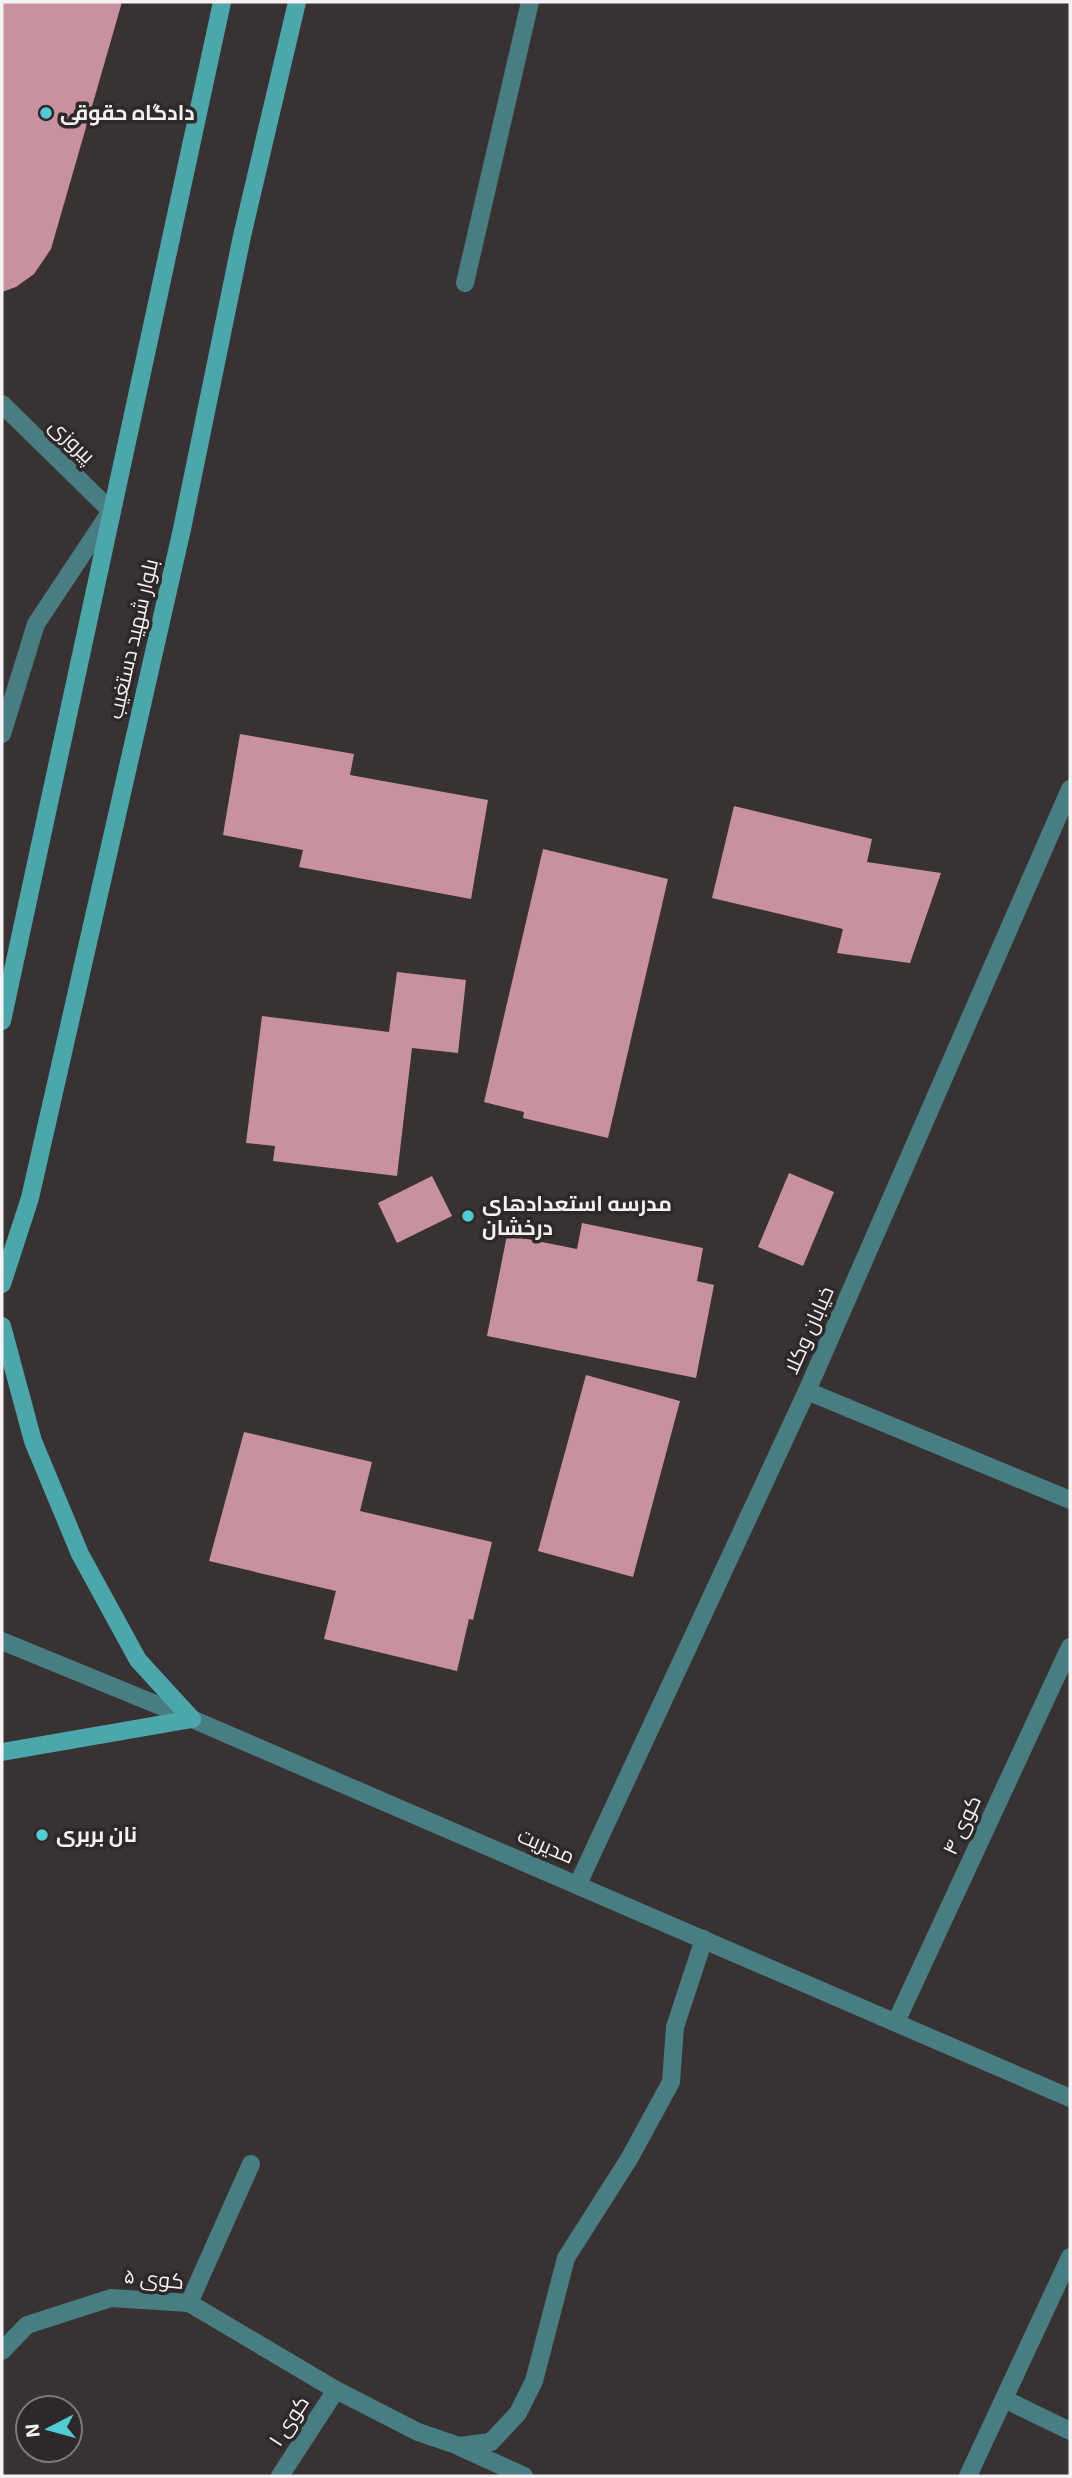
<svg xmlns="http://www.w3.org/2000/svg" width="1072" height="2478" font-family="'Exo 2',Cairo,sans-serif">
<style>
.building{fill:#c7919e}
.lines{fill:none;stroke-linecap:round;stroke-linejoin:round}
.minor{stroke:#487e82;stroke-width:18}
.tertiary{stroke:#487e82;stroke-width:18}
.secondary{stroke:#4ca7ad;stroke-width:18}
.poi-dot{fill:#51ccd4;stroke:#2e2829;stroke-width:2.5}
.labels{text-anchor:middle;stroke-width:7;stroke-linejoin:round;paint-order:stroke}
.poi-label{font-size:21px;font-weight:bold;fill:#f6f1f2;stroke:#2e2829;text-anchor:start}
.street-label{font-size:21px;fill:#f6f1f2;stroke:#2e2829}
</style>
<rect width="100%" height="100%" fill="#383233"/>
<!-- building -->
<g class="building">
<path d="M 2,2 L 122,2 L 51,249 L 34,274 L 16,287 L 2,292 Z"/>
<path d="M 240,734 L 354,754 L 350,775 L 488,800 L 471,899 L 299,867 L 303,850 L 223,835 Z"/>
<path d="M 734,806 L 872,839 L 867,862 L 941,873 L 910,963 L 837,953 L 843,929 L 712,898 Z"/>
<path d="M 543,849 L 668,879 L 608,1138 L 523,1118 L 524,1112 L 484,1102 Z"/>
<path d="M 397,972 L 466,980 L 458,1053 L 412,1048 L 397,1176 L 273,1161 L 275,1146 L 246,1143 L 262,1016 L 389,1032 Z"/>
<path d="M 789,1173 L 834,1192 L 803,1266 L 758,1247 Z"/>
<path d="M 432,1176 L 452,1216 L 397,1243 L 378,1203 Z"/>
<path d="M 582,1223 L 703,1248 L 697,1281 L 714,1285 L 696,1378 L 487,1336 L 507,1235 L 577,1249 Z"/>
<path d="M 586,1375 L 680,1401 L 633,1577 L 538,1551 Z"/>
<path d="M 244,1432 L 372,1462 L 360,1511 L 492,1542 L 473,1620 L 469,1619 L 457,1671 L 324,1639 L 336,1591 L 209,1561 Z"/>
</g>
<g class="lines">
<!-- minor -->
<g class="minor">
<path d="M 465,283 L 530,2"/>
<path d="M 807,1391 L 1070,1500"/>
<path d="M 578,1884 L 807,1391 L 1070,789"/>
<path d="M 896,2022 L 1070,1647"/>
<path d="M 189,2303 L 251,2164"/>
<path d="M 2,2351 L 27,2325 L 111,2298 L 189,2303 L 336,2390 L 418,2432 L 459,2446 L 491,2442 L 518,2413 L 534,2381 L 566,2258 L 629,2159 L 671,2082 L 675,2027 L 704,1939"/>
<path d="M 1004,2399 L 1070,2431"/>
<path d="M 460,2447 L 524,2476"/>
<path d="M 280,2476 L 336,2390"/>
<path d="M 968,2476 L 1070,2257"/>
</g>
<!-- tertiary -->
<g class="tertiary">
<path d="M 2,404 L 111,511 L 36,624 L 2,734"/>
<path d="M 2,1641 L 192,1719 L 1070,2098"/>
</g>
<!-- secondary -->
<g class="secondary">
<path d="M 2,1021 L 222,2"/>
<path d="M 2,1284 L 30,1198 L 182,529 L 242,236 L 297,2"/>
<path d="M 2,1326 L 33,1441 L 80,1554 L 138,1660 L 192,1719"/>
<path d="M 2,1752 L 192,1719"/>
</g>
</g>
<!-- markers -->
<g class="poi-dot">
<circle cx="46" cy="113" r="7"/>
<circle cx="468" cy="1216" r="7"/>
<circle cx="42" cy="1835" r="7"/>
</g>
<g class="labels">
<!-- poi labels -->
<g class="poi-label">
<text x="60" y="120">دادگاه حقوقی</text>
<text x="482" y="1211">مدرسه استعدادهای<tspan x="482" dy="24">درخشان</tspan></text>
<text x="56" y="1842">نان بربری</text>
</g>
<!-- street labels -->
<g class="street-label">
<text transform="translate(72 441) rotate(44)" y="7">پیروزی</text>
<text transform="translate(133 639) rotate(-77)" y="7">بلوار شهید دستغیب</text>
<text transform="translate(809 1330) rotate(-66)" y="7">خیابان وکلا</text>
<text transform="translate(962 1825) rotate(-65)" y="7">کوی ۴</text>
<text transform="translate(546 1846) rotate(23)" y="7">مدیریت</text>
<text transform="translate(154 2279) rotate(6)" y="7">کوی ۵</text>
<text transform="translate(289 2421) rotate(-57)" y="7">کوی ۱</text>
</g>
</g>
<!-- border -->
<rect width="1072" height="2478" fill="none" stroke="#f6f1f2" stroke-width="7"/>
<!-- north arrow -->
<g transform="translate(49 2429) rotate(264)"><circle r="33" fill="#2e2829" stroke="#7e7879" stroke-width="2"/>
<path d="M0-5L12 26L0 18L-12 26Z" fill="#51ccd4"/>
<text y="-10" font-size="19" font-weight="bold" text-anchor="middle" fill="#f6f1f2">N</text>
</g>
</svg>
